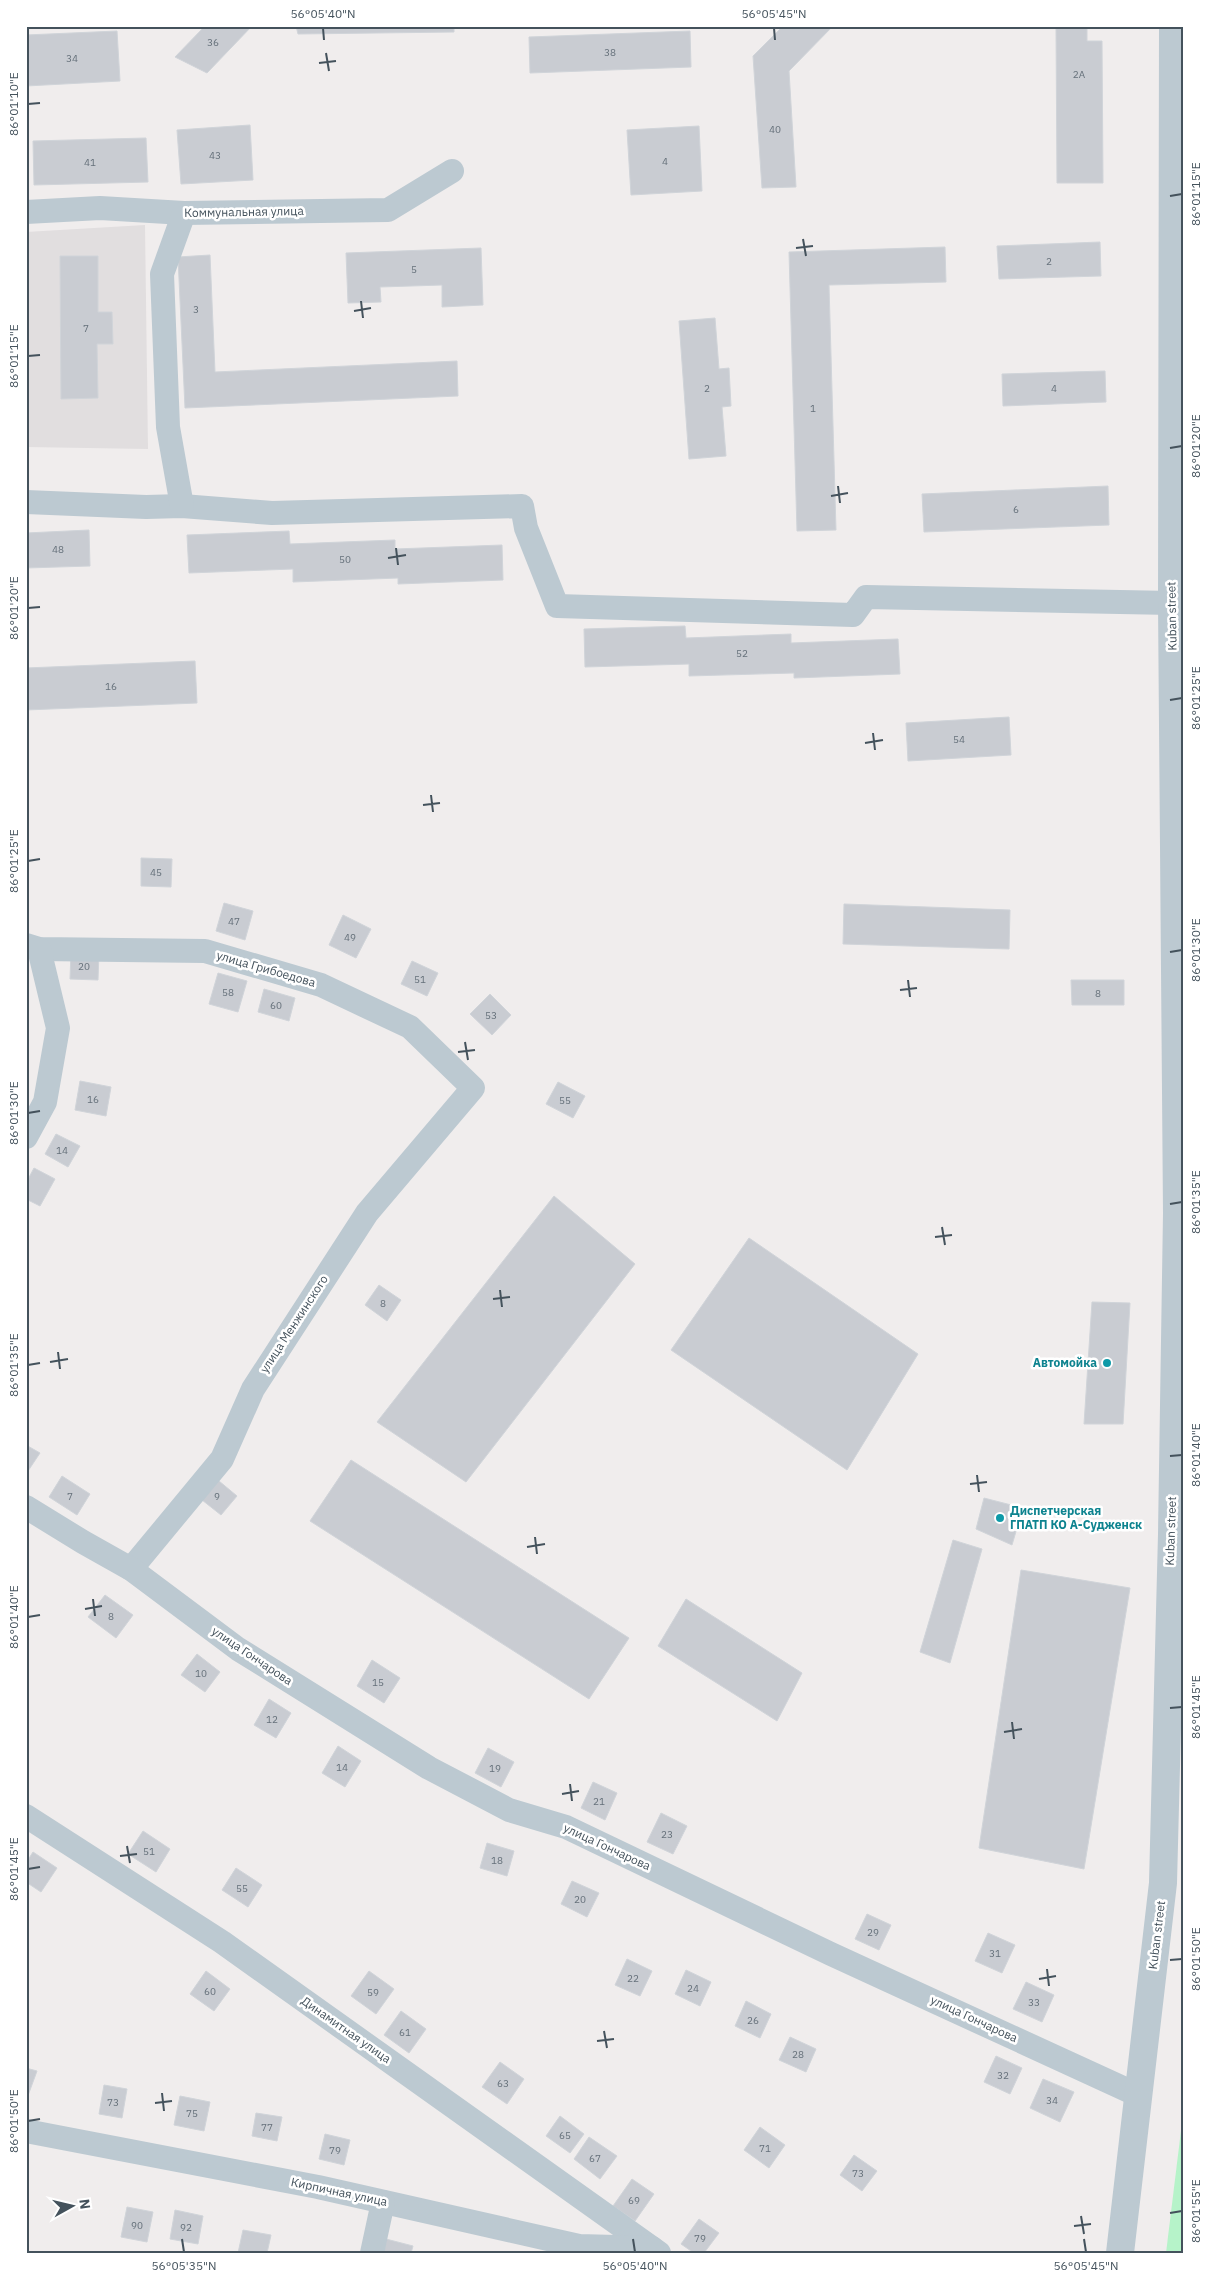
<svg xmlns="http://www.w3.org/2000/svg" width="1210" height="2279" font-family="'IBM Plex Sans',sans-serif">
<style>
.education{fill:#e1dedf}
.green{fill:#b6f3c9}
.building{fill:#c9ccd2;stroke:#d0d4d9}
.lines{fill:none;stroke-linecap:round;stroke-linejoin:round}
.minor{stroke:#bcc9d1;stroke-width:24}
.tertiary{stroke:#bcc9d1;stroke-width:28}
.ticks{fill:none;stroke:#44525c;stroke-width:2}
.culture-dot{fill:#0f9aa8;stroke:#fff;stroke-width:2}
.labels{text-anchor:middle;stroke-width:5;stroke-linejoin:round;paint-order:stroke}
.number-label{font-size:10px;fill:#65707a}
.street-label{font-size:12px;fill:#44525c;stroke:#fff}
.culture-label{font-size:12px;font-weight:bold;fill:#0d838f;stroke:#fff;text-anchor:end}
.neatline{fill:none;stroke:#44525c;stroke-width:2}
.ticks-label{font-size:12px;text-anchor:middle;fill:#44525c}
</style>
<rect width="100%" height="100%" fill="#f0eded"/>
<!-- education -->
<path class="education" d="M 145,225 L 148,449 L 26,447 L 26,232 Z"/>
<!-- green -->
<path class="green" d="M 1184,2106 L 1184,2253 L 1166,2253 Z"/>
<!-- building -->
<g class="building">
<path d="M 205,26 L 252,26 L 207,73 L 175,57 Z"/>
<path d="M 296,26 L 454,26 L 454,32 L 298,34 Z"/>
<path d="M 783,26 L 833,26 L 789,71 L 796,187 L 762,188 L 753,56 Z"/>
<path d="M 997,26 L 1087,26 L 1087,41 L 1102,41 L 1103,183 L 1057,183 L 1056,27 Z"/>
<path d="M 117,31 L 120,81 L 26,86 L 26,35 Z"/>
<path d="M 690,31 L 691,67 L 530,73 L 529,37 Z"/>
<path d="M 250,125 L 253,180 L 181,184 L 177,130 Z"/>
<path d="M 699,126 L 702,191 L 631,195 L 627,130 Z"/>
<path d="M 146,138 L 148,182 L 34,185 L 33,141 Z"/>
<path d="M 1100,242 L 1101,276 L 999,279 L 997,246 Z"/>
<path d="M 945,247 L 946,282 L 829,285 L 836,530 L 797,531 L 789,252 Z"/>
<path d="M 481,248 L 483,305 L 442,307 L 442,285 L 380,287 L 381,302 L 348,303 L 346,253 Z"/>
<path d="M 210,255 L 215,372 L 457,361 L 458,396 L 185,408 L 178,257 Z"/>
<path d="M 60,256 L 98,256 L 98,312 L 112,312 L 113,344 L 97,344 L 98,398 L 61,399 Z"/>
<path d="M 715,318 L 719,369 L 729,368 L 731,406 L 722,407 L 726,456 L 689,459 L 679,321 Z"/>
<path d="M 1105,371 L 1106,402 L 1003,406 L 1002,374 Z"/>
<path d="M 1108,486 L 1109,525 L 924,532 L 922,494 Z"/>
<path d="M 89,530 L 90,566 L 26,568 L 26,533 Z"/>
<path d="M 289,531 L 290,544 L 395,540 L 395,549 L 502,545 L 503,580 L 398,584 L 398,578 L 293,582 L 293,569 L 189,573 L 187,535 Z"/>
<path d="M 685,626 L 686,638 L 791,634 L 791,643 L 898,639 L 900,674 L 794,678 L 794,673 L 689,676 L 689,664 L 585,667 L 584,629 Z"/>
<path d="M 195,661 L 197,703 L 26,710 L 26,668 Z"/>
<path d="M 1009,717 L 1011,755 L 908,761 L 906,723 Z"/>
<path d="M 141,858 L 172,859 L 171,887 L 141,886 Z"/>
<path d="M 224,903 L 253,911 L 245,940 L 216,931 Z"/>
<path d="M 844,904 L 1010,910 L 1009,949 L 843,944 Z"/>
<path d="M 343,915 L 371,929 L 356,958 L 329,945 Z"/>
<path d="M 71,952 L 99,952 L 98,980 L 70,979 Z"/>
<path d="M 412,961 L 438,973 L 427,996 L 401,984 Z"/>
<path d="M 218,973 L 247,981 L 238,1012 L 209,1004 Z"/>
<path d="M 1071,980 L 1124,980 L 1124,1005 L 1072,1005 Z"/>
<path d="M 264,989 L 295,998 L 289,1021 L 258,1012 Z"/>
<path d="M 490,994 L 511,1015 L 492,1035 L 470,1014 Z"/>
<path d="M 80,1081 L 111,1087 L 106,1116 L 75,1110 Z"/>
<path d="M 558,1082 L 585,1096 L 573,1118 L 546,1104 Z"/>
<path d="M 56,1134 L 80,1146 L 68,1167 L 45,1154 Z"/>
<path d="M 34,1168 L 55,1179 L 40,1206 L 26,1199 L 26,1183 Z"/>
<path d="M 554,1196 L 635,1264 L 466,1482 L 377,1422 Z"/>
<path d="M 749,1238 L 918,1354 L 847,1470 L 671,1350 Z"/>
<path d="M 379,1285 L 401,1300 L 387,1321 L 365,1305 Z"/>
<path d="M 1092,1302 L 1130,1303 L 1123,1424 L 1084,1424 Z"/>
<path d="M 26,1445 L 40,1453 L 26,1474 Z"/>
<path d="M 351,1460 L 629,1638 L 589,1699 L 310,1521 Z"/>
<path d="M 62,1476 L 90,1494 L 77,1515 L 49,1497 Z"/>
<path d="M 213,1476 L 237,1496 L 221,1515 L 197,1496 Z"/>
<path d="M 984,1498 L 1023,1508 L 1012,1545 L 976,1529 Z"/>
<path d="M 953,1540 L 982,1549 L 950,1663 L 920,1652 Z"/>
<path d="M 1021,1570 L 1130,1588 L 1084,1869 L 979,1848 Z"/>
<path d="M 105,1595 L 133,1615 L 116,1638 L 88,1617 Z"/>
<path d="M 686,1599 L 802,1673 L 777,1721 L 658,1646 Z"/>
<path d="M 197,1654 L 220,1672 L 205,1692 L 181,1675 Z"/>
<path d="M 372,1660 L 400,1678 L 384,1703 L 357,1686 Z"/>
<path d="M 269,1699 L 291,1713 L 276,1738 L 254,1725 Z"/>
<path d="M 338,1746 L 361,1761 L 345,1787 L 322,1773 Z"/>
<path d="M 488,1748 L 514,1762 L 501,1787 L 475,1773 Z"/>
<path d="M 593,1782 L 617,1793 L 605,1820 L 581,1808 Z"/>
<path d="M 661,1813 L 687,1826 L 673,1854 L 647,1842 Z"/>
<path d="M 143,1831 L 170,1849 L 156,1872 L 128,1854 Z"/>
<path d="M 487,1843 L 514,1851 L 507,1876 L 480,1868 Z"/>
<path d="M 33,1852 L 57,1868 L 41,1892 L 26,1882 L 26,1863 Z"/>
<path d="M 236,1868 L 262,1885 L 248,1907 L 222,1890 Z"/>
<path d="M 572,1881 L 599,1893 L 587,1917 L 561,1904 Z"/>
<path d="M 867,1914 L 891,1925 L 879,1950 L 855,1939 Z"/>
<path d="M 988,1933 L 1015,1945 L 1002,1973 L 975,1961 Z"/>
<path d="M 627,1959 L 652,1971 L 640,1996 L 615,1985 Z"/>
<path d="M 686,1970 L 711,1982 L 700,2006 L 675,1994 Z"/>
<path d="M 206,1971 L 230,1989 L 214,2011 L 190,1994 Z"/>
<path d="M 369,1971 L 394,1989 L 376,2014 L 351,1996 Z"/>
<path d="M 1026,1982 L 1054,1995 L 1042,2022 L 1013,2009 Z"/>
<path d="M 746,2001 L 771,2014 L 760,2038 L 735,2026 Z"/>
<path d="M 401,2011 L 426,2029 L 409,2053 L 384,2035 Z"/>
<path d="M 790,2037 L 816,2049 L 806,2072 L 779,2060 Z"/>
<path d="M 996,2056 L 1022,2068 L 1010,2094 L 984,2082 Z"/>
<path d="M 500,2062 L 524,2079 L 507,2104 L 482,2087 Z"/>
<path d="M 26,2068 L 37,2071 L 26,2101 Z"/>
<path d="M 1043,2079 L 1074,2092 L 1060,2122 L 1030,2108 Z"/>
<path d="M 104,2085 L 127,2089 L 122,2118 L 99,2114 Z"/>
<path d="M 180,2096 L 210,2102 L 204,2131 L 174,2125 Z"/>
<path d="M 256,2113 L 282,2117 L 277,2141 L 252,2136 Z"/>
<path d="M 560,2116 L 584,2134 L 570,2153 L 546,2136 Z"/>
<path d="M 760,2127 L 785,2145 L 769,2168 L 744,2150 Z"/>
<path d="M 325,2134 L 350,2140 L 344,2165 L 319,2159 Z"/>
<path d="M 589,2137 L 617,2156 L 600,2179 L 574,2159 Z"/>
<path d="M 854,2155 L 877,2171 L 862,2191 L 840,2175 Z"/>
<path d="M 632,2179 L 654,2194 L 635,2221 L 613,2206 Z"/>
<path d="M 127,2207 L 153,2212 L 147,2242 L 121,2237 Z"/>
<path d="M 175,2210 L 203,2216 L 198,2244 L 170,2239 Z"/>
<path d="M 699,2219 L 719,2233 L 704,2253 L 694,2253 L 681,2244 Z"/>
<path d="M 243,2230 L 271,2235 L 267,2253 L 238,2253 Z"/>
<path d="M 386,2239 L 413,2246 L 411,2253 L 382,2253 Z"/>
</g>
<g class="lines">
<!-- minor -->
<g class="minor">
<path d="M 26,212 L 100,208 L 184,213 L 388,210 L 452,171"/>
<path d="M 26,502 L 146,507 L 182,506 L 272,513 L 522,506 L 526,528 L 557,606 L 853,615 L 866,597 L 1172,603"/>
<path d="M 182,506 L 168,427 L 162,274 L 184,213"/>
<path d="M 26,945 L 39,949 L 205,951 L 321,985 L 410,1027 L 473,1088 L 367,1213 L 253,1389 L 222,1459 L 131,1569"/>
<path d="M 26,1137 L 45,1102 L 58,1028 L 39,949"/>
<path d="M 26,1507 L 83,1542 L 131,1569 L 238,1649 L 429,1768 L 509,1810 L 566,1827 L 831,1954 L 1138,2095"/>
<path d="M 26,1816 L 222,1942 L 659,2253"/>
<path d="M 26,2131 L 318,2187 L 579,2246 L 652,2248"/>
<path d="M 372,2253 L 383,2202"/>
</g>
<!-- tertiary -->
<path class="tertiary" d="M 1120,2253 L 1163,1883 L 1172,1534 L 1177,1213 L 1172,603 L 1173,26"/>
</g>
<!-- ticks -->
<path class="ticks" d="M 323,28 L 324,40M 774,28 L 775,40M 326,53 L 329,71M 319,63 L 336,61M 28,104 L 40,103M 1170,196 L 1182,194M 803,239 L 806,256M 796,248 L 813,246M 361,301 L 363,318M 354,311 L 371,308M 28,356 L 40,355M 1170,448 L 1182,446M 838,486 L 840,503M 831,496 L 848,493M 396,548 L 398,565M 388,558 L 406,555M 28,608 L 40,607M 1170,700 L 1182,698M 873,733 L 875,750M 865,743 L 883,740M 431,795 L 433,812M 423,805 L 440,803M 28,861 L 40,859M 1170,952 L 1182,950M 908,980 L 910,997M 900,990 L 917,988M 465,1042 L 468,1060M 458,1052 L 475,1050M 28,1113 L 40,1111M 1170,1204 L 1182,1202M 942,1227 L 945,1245M 935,1237 L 952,1235M 500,1290 L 502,1307M 493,1299 L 510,1297M 58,1352 L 60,1369M 50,1362 L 68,1359M 28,1365 L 40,1363M 1170,1456 L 1182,1455M 977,1475 L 979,1492M 970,1484 L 987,1482M 535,1537 L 537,1554M 527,1547 L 545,1544M 93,1599 L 95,1616M 85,1609 L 102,1606M 28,1617 L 40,1615M 1170,1708 L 1182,1707M 1012,1722 L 1014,1739M 1004,1732 L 1022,1729M 570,1784 L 572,1801M 562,1794 L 579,1791M 127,1846 L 130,1863M 120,1856 L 137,1854M 28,1869 L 40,1867M 1170,1960 L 1182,1959M 1047,1969 L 1049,1986M 1039,1979 L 1056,1976M 604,2031 L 607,2048M 597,2041 L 614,2039M 162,2093 L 164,2111M 155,2103 L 172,2101M 28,2121 L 40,2119M 1170,2213 L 1182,2211M 1081,2216 L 1084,2234M 1074,2226 L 1091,2224M 182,2239 L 184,2252M 633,2239 L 635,2252M 1084,2239 L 1086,2252"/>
<!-- markers -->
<g class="culture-dot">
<circle cx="1107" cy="1363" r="5"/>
<circle cx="1000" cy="1518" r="5"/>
</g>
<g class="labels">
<!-- number labels -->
<g class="number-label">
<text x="213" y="46">36</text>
<text x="610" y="56">38</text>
<text x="72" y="62">34</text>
<text x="1079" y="78">2А</text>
<text x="775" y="133">40</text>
<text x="215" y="159">43</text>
<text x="665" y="165">4</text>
<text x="90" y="166">41</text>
<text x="1049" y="265">2</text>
<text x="414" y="273">5</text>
<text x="196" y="313">3</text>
<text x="86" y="332">7</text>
<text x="707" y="392">2</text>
<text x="1054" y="392">4</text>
<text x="813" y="412">1</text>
<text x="1016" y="513">6</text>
<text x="58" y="553">48</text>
<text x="345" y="563">50</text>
<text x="742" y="657">52</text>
<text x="111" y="690">16</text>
<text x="959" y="743">54</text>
<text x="156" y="876">45</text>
<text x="234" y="925">47</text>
<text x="350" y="941">49</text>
<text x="84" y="970">20</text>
<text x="420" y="983">51</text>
<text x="228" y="996">58</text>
<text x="1098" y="997">8</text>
<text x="276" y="1009">60</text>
<text x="491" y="1019">53</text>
<text x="93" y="1103">16</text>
<text x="565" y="1104">55</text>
<text x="62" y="1154">14</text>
<text x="383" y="1307">8</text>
<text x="70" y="1500">7</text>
<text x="217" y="1500">9</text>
<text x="111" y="1620">8</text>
<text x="201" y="1677">10</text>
<text x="378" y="1686">15</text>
<text x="272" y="1723">12</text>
<text x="342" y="1771">14</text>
<text x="495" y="1772">19</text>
<text x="599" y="1805">21</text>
<text x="667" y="1838">23</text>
<text x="149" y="1855">51</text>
<text x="497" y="1864">18</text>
<text x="242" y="1892">55</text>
<text x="580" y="1903">20</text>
<text x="873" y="1936">29</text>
<text x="995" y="1957">31</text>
<text x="633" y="1982">22</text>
<text x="693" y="1992">24</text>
<text x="210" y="1995">60</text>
<text x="373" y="1996">59</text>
<text x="1034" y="2006">33</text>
<text x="753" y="2024">26</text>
<text x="405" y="2036">61</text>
<text x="798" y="2058">28</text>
<text x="1003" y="2079">32</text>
<text x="503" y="2087">63</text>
<text x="1052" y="2104">34</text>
<text x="113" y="2106">73</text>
<text x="192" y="2117">75</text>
<text x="267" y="2131">77</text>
<text x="565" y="2139">65</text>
<text x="765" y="2152">71</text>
<text x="335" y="2154">79</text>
<text x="595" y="2162">67</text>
<text x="858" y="2177">73</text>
<text x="634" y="2204">69</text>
<text x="137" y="2229">90</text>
<text x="186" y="2231">92</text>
<text x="700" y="2242">79</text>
</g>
<!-- street labels -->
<g class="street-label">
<text transform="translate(244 212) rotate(-1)" y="4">Коммунальная улица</text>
<text transform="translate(1172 616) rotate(-91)" y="4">Kuban street</text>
<text transform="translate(266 969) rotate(16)" y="4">улица Грибоедова</text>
<text transform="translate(294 1324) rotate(-57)" y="4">улица Менжинского</text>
<text transform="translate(1171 1531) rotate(-88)" y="4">Kuban street</text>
<text transform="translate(252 1656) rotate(34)" y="4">улица Гончарова</text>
<text transform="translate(607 1847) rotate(25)" y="4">улица Гончарова</text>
<text transform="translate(1157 1935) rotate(-83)" y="4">Kuban street</text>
<text transform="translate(974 2019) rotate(25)" y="4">улица Гончарова</text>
<text transform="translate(346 2030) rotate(35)" y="4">Динамитная улица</text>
<text transform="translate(339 2192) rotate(12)" y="4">Кирпичная улица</text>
</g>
<!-- culture labels -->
<g class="culture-label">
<text x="1097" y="1367">Автомойка</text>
<text x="1010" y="1515" text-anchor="start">Диспетчерская<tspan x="1010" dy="14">ГПАТП КО А-Судженск</tspan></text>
</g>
</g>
<!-- border -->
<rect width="1210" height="2279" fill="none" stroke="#ffffff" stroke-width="55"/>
<!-- north arrow -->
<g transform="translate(72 2206) rotate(82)" stroke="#ffffff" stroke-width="4" paint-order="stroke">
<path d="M0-4L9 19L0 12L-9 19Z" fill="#44525c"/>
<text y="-8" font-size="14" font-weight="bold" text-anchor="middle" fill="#44525c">N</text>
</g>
<rect x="28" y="28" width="1154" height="2224" class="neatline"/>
<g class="ticks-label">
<text x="323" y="18">56°05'40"N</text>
<text x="774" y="18">56°05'45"N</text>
<text transform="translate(14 104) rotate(-90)" y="4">86°01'10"E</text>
<text transform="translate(1196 194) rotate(-90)" y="4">86°01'15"E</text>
<text transform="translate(14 356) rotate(-90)" y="4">86°01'15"E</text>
<text transform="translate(1196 446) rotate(-90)" y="4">86°01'20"E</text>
<text transform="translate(14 608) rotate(-90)" y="4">86°01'20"E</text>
<text transform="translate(1196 698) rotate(-90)" y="4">86°01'25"E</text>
<text transform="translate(14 861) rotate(-90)" y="4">86°01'25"E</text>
<text transform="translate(1196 950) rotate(-90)" y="4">86°01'30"E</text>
<text transform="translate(14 1113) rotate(-90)" y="4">86°01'30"E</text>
<text transform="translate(1196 1202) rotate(-90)" y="4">86°01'35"E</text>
<text transform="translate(14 1365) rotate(-90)" y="4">86°01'35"E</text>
<text transform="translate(1196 1455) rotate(-90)" y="4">86°01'40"E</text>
<text transform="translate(14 1617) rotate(-90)" y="4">86°01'40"E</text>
<text transform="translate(1196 1707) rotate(-90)" y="4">86°01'45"E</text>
<text transform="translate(14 1869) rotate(-90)" y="4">86°01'45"E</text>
<text transform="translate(1196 1959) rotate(-90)" y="4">86°01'50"E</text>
<text transform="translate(14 2121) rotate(-90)" y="4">86°01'50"E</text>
<text transform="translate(1196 2211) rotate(-90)" y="4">86°01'55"E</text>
<text x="184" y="2270">56°05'35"N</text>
<text x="635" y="2270">56°05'40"N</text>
<text x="1086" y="2270">56°05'45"N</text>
</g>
</svg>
